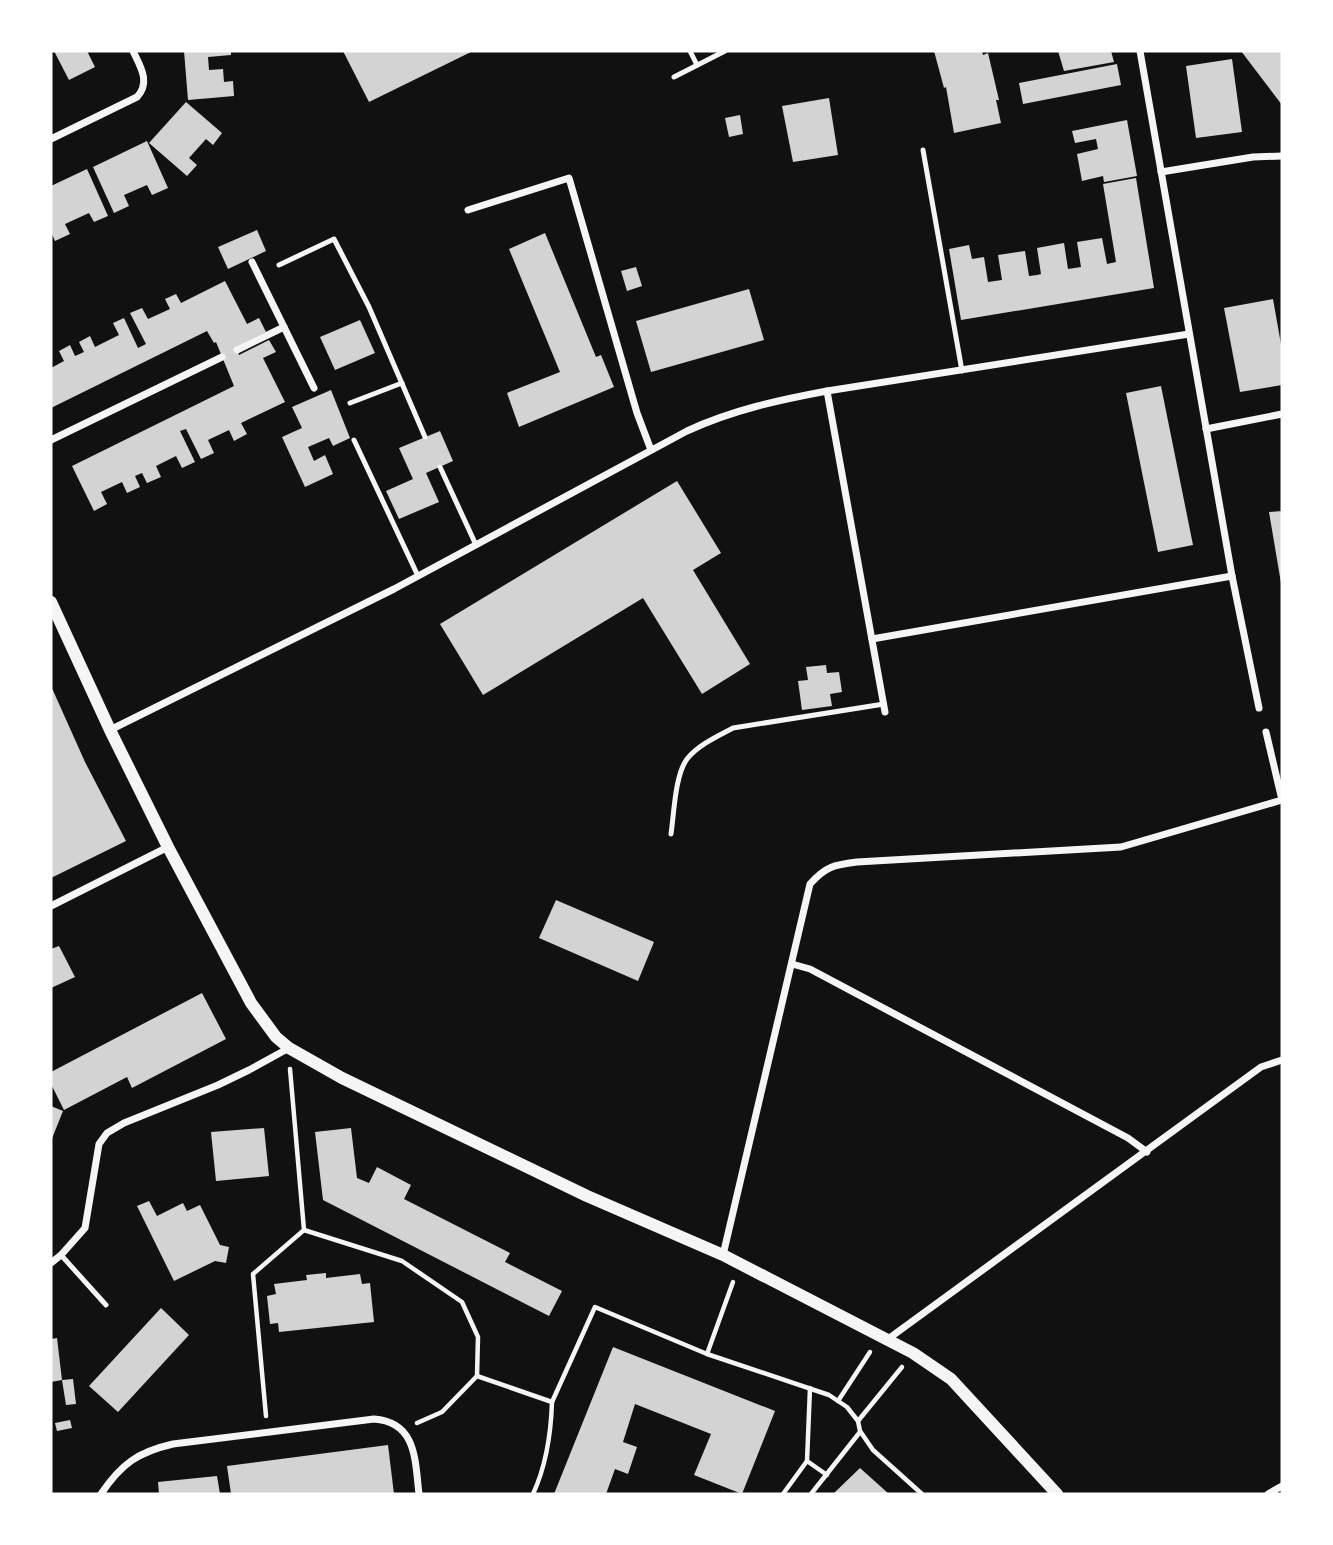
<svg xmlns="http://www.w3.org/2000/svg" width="1333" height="1545" font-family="Cabin,sans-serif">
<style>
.building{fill:#d3d3d3}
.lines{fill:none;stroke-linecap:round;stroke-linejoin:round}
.path{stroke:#f5f5f5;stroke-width:4.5}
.service{stroke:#f5f5f5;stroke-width:5}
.minor{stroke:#f5f5f5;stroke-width:7}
.tertiary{stroke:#f5f5f5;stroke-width:12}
</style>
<rect width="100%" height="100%" fill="#111"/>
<!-- building -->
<g class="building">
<path d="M 54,51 L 87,51 L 95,67 L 69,80 Z"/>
<path d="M 184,51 L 231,51 L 231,55 L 208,57 L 209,70 L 223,69 L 224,82 L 233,81 L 234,96 L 188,100 Z"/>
<path d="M 343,51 L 473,51 L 369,102 Z"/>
<path d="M 934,51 L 982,51 L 983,55 L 988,53 L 999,100 L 996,100 L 1001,123 L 954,133 L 946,87 L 944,88 Z"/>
<path d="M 1058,51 L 1111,51 L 1114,62 L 1064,71 Z"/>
<path d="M 1241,51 L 1282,51 L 1282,105 Z"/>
<path d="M 1232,59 L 1242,132 L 1196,138 L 1186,66 Z"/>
<path d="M 1117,64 L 1121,85 L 1023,104 L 1019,83 Z"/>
<path d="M 829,98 L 838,155 L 793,162 L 782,106 Z"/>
<path d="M 186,102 L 222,133 L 213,145 L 206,139 L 189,158 L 197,165 L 187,176 L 149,143 Z"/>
<path d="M 740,115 L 743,134 L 729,137 L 725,118 Z"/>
<path d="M 1127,120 L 1137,176 L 1104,182 L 1103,176 L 1082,181 L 1077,154 L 1098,149 L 1096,139 L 1075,143 L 1072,131 Z"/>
<path d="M 147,141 L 168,188 L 152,195 L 147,185 L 124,195 L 129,206 L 114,213 L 93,167 Z"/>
<path d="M 87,169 L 108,216 L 94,222 L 89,213 L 65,224 L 70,234 L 55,241 L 51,232 L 51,186 Z"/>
<path d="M 1136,178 L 1154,288 L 961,320 L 949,249 L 969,245 L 972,259 L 984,257 L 988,282 L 1002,280 L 998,255 L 1025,251 L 1029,276 L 1037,275 L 1041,274 L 1037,248 L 1064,243 L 1068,269 L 1081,267 L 1077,242 L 1102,238 L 1107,264 L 1116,262 L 1103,184 Z"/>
<path d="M 257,230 L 266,251 L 228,269 L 218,247 Z"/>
<path d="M 545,233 L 596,357 L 601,355 L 614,387 L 519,427 L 507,393 L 560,372 L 509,249 Z"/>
<path d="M 636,267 L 642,286 L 627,291 L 621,271 Z"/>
<path d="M 225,281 L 247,324 L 259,318 L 266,332 L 236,347 L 239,355 L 269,340 L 276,352 L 263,358 L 285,402 L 241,423 L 247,434 L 234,441 L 229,430 L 208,440 L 214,453 L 201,459 L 186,429 L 180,431 L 195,462 L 182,468 L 176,456 L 156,466 L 161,477 L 147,483 L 142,473 L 135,476 L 140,487 L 127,493 L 122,482 L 101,492 L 107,504 L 94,511 L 72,466 L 234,386 L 216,342 L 214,343 L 207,331 L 51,408 L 51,368 L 64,361 L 59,351 L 70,345 L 75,356 L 84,352 L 79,342 L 90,336 L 95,347 L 119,335 L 113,323 L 124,318 L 138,348 L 146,344 L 130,313 L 142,308 L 148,319 L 170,309 L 165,299 L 176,294 L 181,303 Z"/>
<path d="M 749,289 L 764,340 L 651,372 L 636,321 Z"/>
<path d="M 1273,299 L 1282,350 L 1282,385 L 1240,392 L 1224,308 Z"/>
<path d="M 360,320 L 375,353 L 335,370 L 320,337 Z"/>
<path d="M 1161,386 L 1193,545 L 1158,552 L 1126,393 Z"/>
<path d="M 331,390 L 350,438 L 333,446 L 329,438 L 308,447 L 314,461 L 325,455 L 333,474 L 305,487 L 282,437 L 302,428 L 292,407 Z"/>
<path d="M 440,431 L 453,461 L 426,473 L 439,502 L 399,519 L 386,491 L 413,479 L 399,448 Z"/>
<path d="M 677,481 L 721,553 L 693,570 L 750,664 L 702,694 L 643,598 L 483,695 L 440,624 Z"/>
<path d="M 1282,511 L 1282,583 L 1281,583 L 1269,512 Z"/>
<path d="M 826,665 L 827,673 L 839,672 L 842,692 L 830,694 L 832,706 L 802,710 L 798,681 L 808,680 L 806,667 Z"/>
<path d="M 51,686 L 85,762 L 126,841 L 51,878 Z"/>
<path d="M 556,900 L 654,942 L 638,981 L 539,938 Z"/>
<path d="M 59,946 L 75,977 L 51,988 L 51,949 Z"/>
<path d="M 202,993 L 226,1039 L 132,1088 L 127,1077 L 64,1110 L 51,1084 L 51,1072 Z"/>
<path d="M 51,1106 L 63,1111 L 51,1141 Z"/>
<path d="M 264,1128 L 269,1176 L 216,1181 L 211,1132 Z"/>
<path d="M 351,1128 L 357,1178 L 369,1183 L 377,1167 L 411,1185 L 404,1199 L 510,1253 L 505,1262 L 562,1291 L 549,1316 L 323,1200 L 315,1132 Z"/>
<path d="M 149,1201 L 157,1216 L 183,1203 L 187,1211 L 200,1205 L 220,1245 L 229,1247 L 226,1263 L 215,1261 L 174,1281 L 137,1206 Z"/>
<path d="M 326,1273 L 326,1278 L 360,1274 L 362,1284 L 370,1283 L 374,1322 L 279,1332 L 278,1323 L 270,1324 L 267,1296 L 276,1294 L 274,1284 L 307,1280 L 306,1275 Z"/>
<path d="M 161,1308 L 189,1335 L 118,1412 L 89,1386 Z"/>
<path d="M 57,1338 L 62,1380 L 73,1379 L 76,1404 L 66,1405 L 62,1380 L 51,1382 L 51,1339 Z"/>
<path d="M 613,1347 L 775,1411 L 742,1494 L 694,1475 L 711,1434 L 635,1404 L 623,1442 L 637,1447 L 628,1474 L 615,1469 L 606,1494 L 554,1494 Z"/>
<path d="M 70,1420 L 72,1428 L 57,1431 L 55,1423 Z"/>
<path d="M 388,1445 L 394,1494 L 231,1494 L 227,1466 Z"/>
<path d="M 860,1468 L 889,1494 L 833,1494 Z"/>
<path d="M 217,1476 L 220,1494 L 159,1494 L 158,1482 Z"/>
</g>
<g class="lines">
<!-- path -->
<g class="path">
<path d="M 290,1069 L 304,1230 L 402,1261 L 462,1302 L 478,1337 L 477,1376 L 442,1412 L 417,1423"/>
<path d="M 707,1354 L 733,1282"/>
<path d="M 477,1376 L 552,1402 L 595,1307 L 707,1354 L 829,1395 L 847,1407 L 858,1421 L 860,1431 L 873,1450 L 922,1494"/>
<path d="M 838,1401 L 870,1352"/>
<path d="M 266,1416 L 253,1274 L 304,1230"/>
<path d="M 858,1421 L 902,1367"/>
<path d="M 807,1461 L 827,1475"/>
<path d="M 533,1494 C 546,1466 551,1433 552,1402"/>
<path d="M 783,1494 L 807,1461 L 810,1388"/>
<path d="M 811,1494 L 860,1432"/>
</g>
<!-- service -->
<g class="service">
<path d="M 690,51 L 697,65"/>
<path d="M 674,77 L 725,51"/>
<path d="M 923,150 L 962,371"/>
<path d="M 279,265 L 334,239 L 369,307 L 425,437"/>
<path d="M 350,403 L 402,383"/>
<path d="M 354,440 L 418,576"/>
<path d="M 440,467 L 476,545"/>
<path d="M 671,834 C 674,814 675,775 687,759 C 698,745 718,736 733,728 L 884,704"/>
<path d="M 61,1255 L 106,1305"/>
</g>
<!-- minor -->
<g class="minor">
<path d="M 1140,51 L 1232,576 L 1259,708"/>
<path d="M 51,139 L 137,97 C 151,82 140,66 133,51"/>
<path d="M 1161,172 L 1253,157 L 1282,156"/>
<path d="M 468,210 L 569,178 L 637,413 L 651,450"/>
<path d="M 284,327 L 314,388"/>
<path d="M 237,350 L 284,327 L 252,262"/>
<path d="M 827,391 L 885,712"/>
<path d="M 1206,429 L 1282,414"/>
<path d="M 51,440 L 222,357"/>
<path d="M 872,639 L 1232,576"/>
<path d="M 110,730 L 394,589 L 687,431 C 732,410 779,400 827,391 L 1189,334"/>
<path d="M 1266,732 L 1282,800"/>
<path d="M 51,906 L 168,847"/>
<path d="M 792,964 L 810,969 L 1128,1138 L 1147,1152"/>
<path d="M 723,1255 L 810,884 C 826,866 834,865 857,862 L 1121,847 L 1282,800"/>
<path d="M 51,1263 L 61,1255 L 85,1228 L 99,1144 L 107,1133 L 124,1123 L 218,1085 L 249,1070 L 289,1048"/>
<path d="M 888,1339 L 1261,1067 L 1282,1060"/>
<path d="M 101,1494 C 121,1464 138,1452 173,1444 L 374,1419 C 417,1422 415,1461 419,1494"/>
<path d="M 1268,1494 L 1282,1486"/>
</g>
<!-- tertiary -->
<path class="tertiary" d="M 51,602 L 110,730 L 168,847 L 251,1003 L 276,1037 L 289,1048 L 342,1078 L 587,1196 L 723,1255 L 913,1353 L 951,1379 L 1057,1494"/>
</g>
<!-- border -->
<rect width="1333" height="1545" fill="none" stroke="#ffffff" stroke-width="105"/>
</svg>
